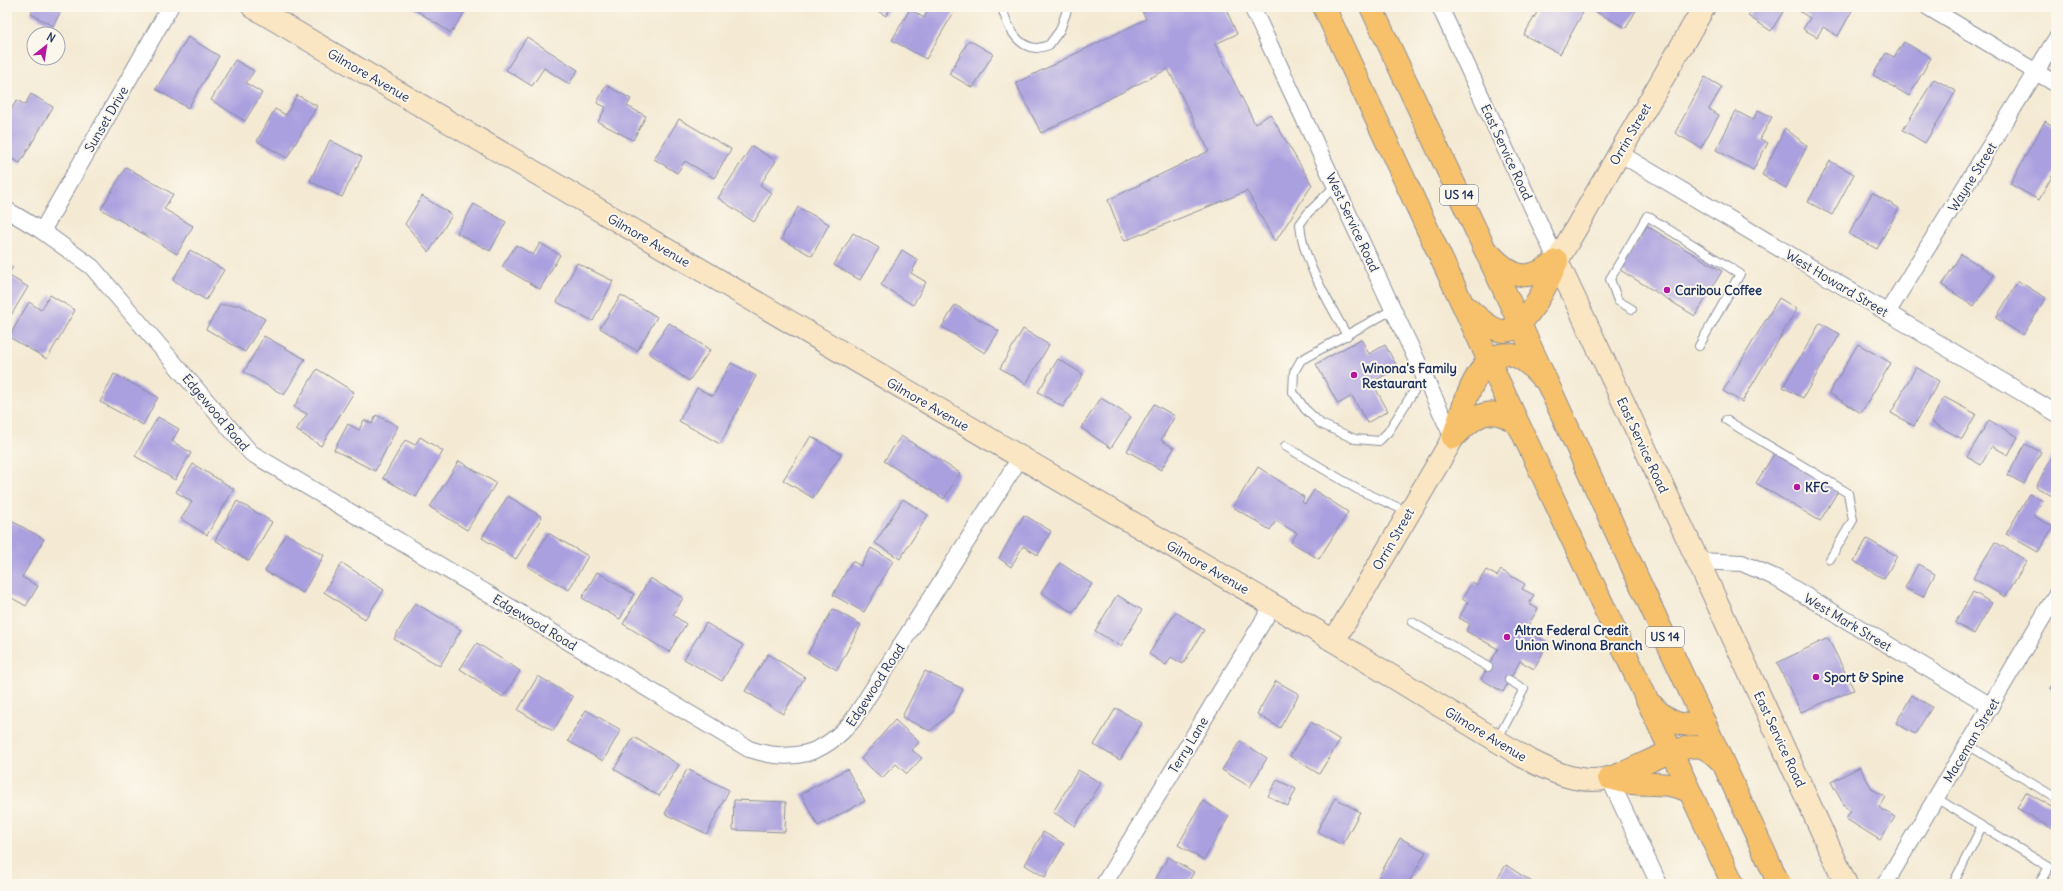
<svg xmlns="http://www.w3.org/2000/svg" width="2063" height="891" font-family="Delius,sans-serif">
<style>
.building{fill:#aba0df}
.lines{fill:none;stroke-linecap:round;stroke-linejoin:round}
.lane-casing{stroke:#888c99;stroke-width:10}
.street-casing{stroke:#888c99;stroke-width:18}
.secondary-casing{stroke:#888c99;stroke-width:24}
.highway-casing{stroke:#888c99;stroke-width:24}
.lane{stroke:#fff;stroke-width:8}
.street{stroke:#fff;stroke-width:16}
.secondary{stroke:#fbe6c4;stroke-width:22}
.highway{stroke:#f6c16b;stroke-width:22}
.poi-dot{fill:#b5179e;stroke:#fbf7ec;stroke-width:1.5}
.labels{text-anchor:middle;stroke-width:4;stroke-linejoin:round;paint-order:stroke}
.shield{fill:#fbf7ec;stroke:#5e6b89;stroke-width:1}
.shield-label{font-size:12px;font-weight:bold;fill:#1b2f5e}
.street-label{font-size:13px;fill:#1b2f5e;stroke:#fbf7ec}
.poi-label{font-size:13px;font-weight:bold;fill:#1b2f5e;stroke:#fbf7ec;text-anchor:start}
</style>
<rect width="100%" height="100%" fill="#fbf7ec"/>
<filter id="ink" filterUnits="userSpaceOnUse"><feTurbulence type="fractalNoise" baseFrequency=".025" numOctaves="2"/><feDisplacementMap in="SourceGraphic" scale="8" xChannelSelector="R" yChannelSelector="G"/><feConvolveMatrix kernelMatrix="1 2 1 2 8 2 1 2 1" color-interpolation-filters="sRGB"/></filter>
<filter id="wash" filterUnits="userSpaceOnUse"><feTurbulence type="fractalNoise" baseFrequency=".012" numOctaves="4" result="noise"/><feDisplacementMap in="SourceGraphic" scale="16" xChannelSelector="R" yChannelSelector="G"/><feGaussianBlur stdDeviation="0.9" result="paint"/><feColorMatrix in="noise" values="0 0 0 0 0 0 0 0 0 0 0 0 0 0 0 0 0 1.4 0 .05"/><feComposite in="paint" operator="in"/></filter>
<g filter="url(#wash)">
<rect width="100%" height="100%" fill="#f4ead4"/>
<g id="blocks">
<!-- building -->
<g class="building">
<path d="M 34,7 L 63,7 L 53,26 L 31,14 Z"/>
<path d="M 411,7 L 462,7 L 466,10 L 451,33 Z"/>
<path d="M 871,7 L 891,7 L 886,16 Z"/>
<path d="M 930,7 L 945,7 L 954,12 L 926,59 L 892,40 L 910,9 L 924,18 Z"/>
<path d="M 1140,7 L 1225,7 L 1237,34 L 1215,44 L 1255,124 L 1270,114 L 1312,185 L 1275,242 L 1247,191 L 1124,241 L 1108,200 L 1209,151 L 1168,69 L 1041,133 L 1016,83 L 1146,19 Z"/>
<path d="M 1540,7 L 1586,7 L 1560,54 L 1524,35 Z"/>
<path d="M 1587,7 L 1638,7 L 1626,28 Z"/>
<path d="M 1754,7 L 1786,7 L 1771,31 L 1748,16 Z"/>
<path d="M 1801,7 L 1854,7 L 1838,36 L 1823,27 L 1817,37 L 1803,29 L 1810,18 L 1799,11 Z"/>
<path d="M 188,37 L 219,56 L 188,108 L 156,89 Z"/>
<path d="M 527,37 L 578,70 L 569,84 L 544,68 L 532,86 L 506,70 Z"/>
<path d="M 969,40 L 993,54 L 973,88 L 949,74 Z"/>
<path d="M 1904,42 L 1931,58 L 1909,96 L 1873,75 L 1886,53 L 1894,57 Z"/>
<path d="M 235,60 L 254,71 L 246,83 L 262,93 L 245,121 L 211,100 Z"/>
<path d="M 1705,77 L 1722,87 L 1709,109 L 1719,115 L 1701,148 L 1675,133 Z"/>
<path d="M 1934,79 L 1956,91 L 1925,143 L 1903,130 Z"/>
<path d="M 606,85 L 631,99 L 627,106 L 646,116 L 633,140 L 598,122 L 606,107 L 597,103 Z"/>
<path d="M 31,94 L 53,107 L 20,163 L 7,156 L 7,114 L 8,114 L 17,100 L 25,105 Z"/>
<path d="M 297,95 L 317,106 L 287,158 L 257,141 L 275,109 L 286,115 Z"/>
<path d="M 1758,110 L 1772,117 L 1760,139 L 1768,143 L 1753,170 L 1716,150 L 1736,111 L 1753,120 Z"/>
<path d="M 679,119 L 731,149 L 714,178 L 685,161 L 677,173 L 654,159 Z"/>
<path d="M 2045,121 L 2056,128 L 2056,169 L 2039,200 L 2010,184 Z"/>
<path d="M 1785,128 L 1807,146 L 1786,188 L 1762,175 Z"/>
<path d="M 330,140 L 362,157 L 342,197 L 310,181 Z"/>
<path d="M 752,146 L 776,161 L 760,185 L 772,193 L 754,222 L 718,198 Z"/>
<path d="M 1830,161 L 1854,174 L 1832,215 L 1808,202 Z"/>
<path d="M 126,167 L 173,194 L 164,209 L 193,226 L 177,254 L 101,209 Z"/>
<path d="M 1872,193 L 1899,208 L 1877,249 L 1849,234 Z"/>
<path d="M 422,196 L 452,215 L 429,252 L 405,224 Z"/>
<path d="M 474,204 L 506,222 L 490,251 L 457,233 Z"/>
<path d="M 798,207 L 829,224 L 812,256 L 781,239 Z"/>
<path d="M 1647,226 L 1722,271 L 1695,316 L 1620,270 Z"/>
<path d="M 853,233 L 879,248 L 860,280 L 834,265 Z"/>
<path d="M 540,243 L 560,255 L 540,289 L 502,267 L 516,245 L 533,255 Z"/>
<path d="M 190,250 L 224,270 L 206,300 L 173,280 Z"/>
<path d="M 902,250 L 918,260 L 911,273 L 926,282 L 913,305 L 881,285 Z"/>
<path d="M 1961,254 L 1994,275 L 1974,306 L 1942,285 Z"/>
<path d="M 7,263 L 13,267 L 8,275 L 28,287 L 7,322 Z"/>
<path d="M 577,263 L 613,281 L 593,321 L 557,302 Z"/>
<path d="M 2018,281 L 2046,298 L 2023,335 L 1996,318 Z"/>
<path d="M 50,295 L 75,310 L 47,359 L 9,337 L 29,302 L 41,310 Z"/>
<path d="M 621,295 L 657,317 L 637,351 L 600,328 Z"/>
<path d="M 1779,298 L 1797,309 L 1742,402 L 1723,391 Z"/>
<path d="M 220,305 L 240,305 L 265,319 L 245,352 L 206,329 Z"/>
<path d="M 955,305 L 999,331 L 985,353 L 942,327 Z"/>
<path d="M 669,323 L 710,350 L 689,381 L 649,353 Z"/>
<path d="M 1820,323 L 1840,334 L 1803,398 L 1783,387 Z"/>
<path d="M 1023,329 L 1049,345 L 1026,384 L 1000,368 Z"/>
<path d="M 264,336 L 305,359 L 284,395 L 244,372 Z"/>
<path d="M 1361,339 L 1369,354 L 1385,345 L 1398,368 L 1372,382 L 1388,411 L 1367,423 L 1352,396 L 1338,404 L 1316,364 Z"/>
<path d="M 1858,344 L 1891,363 L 1861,413 L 1829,393 Z"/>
<path d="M 1058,359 L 1083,374 L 1063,407 L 1038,392 Z"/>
<path d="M 731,363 L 756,376 L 720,444 L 679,421 L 697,388 L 713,396 Z"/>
<path d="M 1916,367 L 1939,381 L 1914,426 L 1891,413 Z"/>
<path d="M 317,369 L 354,392 L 321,446 L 296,430 L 307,414 L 294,407 Z"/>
<path d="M 114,374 L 158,397 L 143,425 L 100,402 Z"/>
<path d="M 1944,397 L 1976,414 L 1962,439 L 1931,422 Z"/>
<path d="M 1101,398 L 1131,417 L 1111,448 L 1081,428 Z"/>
<path d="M 1154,404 L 1175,416 L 1161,440 L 1174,448 L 1161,470 L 1127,451 Z"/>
<path d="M 376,415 L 398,426 L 375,471 L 334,450 L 348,424 L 359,430 L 364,420 L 372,424 Z"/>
<path d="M 158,417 L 179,429 L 172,441 L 191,453 L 175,480 L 135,456 Z"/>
<path d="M 1989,420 L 2018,437 L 2008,455 L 1992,446 L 1981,465 L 1967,457 Z"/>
<path d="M 811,436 L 841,454 L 813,498 L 783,480 Z"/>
<path d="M 901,436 L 960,473 L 944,499 L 884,461 Z"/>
<path d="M 420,437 L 443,451 L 416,497 L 383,478 L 405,440 L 415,445 Z"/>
<path d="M 2025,444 L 2041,452 L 2024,484 L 2008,475 Z"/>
<path d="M 2056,450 L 2056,498 L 2036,487 Z"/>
<path d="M 1776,451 L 1838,491 L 1820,521 L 1756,483 Z"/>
<path d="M 459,461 L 496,483 L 467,530 L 430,507 Z"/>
<path d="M 193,464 L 234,489 L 207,535 L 181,519 L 192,502 L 176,492 Z"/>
<path d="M 1258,467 L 1304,497 L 1302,502 L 1305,504 L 1314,490 L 1348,512 L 1319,559 L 1291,542 L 1297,533 L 1276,521 L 1270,530 L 1233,507 Z"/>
<path d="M 2029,494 L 2043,501 L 2034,516 L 2053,527 L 2038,552 L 2006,534 Z"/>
<path d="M 508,496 L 542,517 L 516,559 L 482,538 Z"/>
<path d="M 903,499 L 928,515 L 900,559 L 875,543 Z"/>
<path d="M 237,501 L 272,522 L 249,561 L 215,540 Z"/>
<path d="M 1024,515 L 1051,531 L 1038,555 L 1023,546 L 1011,567 L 999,558 Z"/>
<path d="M 8,519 L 44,539 L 22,577 L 38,586 L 26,606 L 7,595 Z"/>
<path d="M 548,533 L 588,556 L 569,590 L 528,567 Z"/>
<path d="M 286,534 L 324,555 L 303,593 L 265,571 Z"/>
<path d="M 1867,539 L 1897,556 L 1884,579 L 1854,561 Z"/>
<path d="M 1995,542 L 2027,561 L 2005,597 L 1973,578 Z"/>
<path d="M 871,548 L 893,561 L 864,612 L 833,595 L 852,561 L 861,566 Z"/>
<path d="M 342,563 L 384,590 L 365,619 L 324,592 Z"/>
<path d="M 1060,563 L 1092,584 L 1073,613 L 1041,592 Z"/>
<path d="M 1918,564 L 1935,574 L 1923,597 L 1905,588 Z"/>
<path d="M 1486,570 L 1497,576 L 1501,570 L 1525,584 L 1522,589 L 1534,595 L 1529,604 L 1538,609 L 1525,630 L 1548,643 L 1534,669 L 1520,661 L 1503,692 L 1481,679 L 1498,649 L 1466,631 L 1470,624 L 1459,618 L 1468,602 L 1462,599 L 1472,582 L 1477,585 Z"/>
<path d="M 597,572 L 634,594 L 620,619 L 582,598 Z"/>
<path d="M 650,578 L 683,598 L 673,615 L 686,624 L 669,652 L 623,624 Z"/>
<path d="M 1973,592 L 1992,603 L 1974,634 L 1955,623 Z"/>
<path d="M 1117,595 L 1142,610 L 1121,646 L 1095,631 Z"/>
<path d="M 415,603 L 461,630 L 440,666 L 394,639 Z"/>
<path d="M 833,609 L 861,625 L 837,670 L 808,653 Z"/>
<path d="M 1176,612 L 1204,630 L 1183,664 L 1171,657 L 1166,665 L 1149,654 Z"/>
<path d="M 706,623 L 743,645 L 722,681 L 684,659 Z"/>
<path d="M 1828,638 L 1854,690 L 1801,712 L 1777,663 Z"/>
<path d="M 477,643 L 520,671 L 503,697 L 460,669 Z"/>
<path d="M 768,654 L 805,677 L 783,714 L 745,691 Z"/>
<path d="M 925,671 L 963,689 L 952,712 L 930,731 L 902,717 Z"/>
<path d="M 538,676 L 573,697 L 553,731 L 518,710 Z"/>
<path d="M 2056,678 L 2056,691 L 2050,688 Z"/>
<path d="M 1276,681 L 1299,694 L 1280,728 L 1257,714 Z"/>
<path d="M 1912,695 L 1932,707 L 1915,734 L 1896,723 Z"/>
<path d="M 1116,708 L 1142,723 L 1120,760 L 1094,745 Z"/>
<path d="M 586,710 L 621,730 L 603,761 L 568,741 Z"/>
<path d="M 895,720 L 919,742 L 912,750 L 922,758 L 907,774 L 896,764 L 882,778 L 861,759 Z"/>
<path d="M 1311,722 L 1340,740 L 1319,774 L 1290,756 Z"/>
<path d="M 634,737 L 679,765 L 659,796 L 614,769 Z"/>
<path d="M 1240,741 L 1267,758 L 1250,787 L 1222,770 Z"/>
<path d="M 1860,767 L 1872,789 L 1885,797 L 1879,807 L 1895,817 L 1880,840 L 1846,819 L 1851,811 L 1845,807 L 1831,782 Z"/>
<path d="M 687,769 L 729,790 L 707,834 L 665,814 Z"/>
<path d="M 847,769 L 865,801 L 818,826 L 801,794 Z"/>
<path d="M 1078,770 L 1101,783 L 1075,826 L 1053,812 Z"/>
<path d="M 1277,780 L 1296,789 L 1288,806 L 1268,796 Z"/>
<path d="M 2026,792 L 2056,809 L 2056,831 L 2017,808 Z"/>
<path d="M 1335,798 L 1360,812 L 1342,845 L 1317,831 Z"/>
<path d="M 734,800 L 786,802 L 785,832 L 733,830 Z"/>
<path d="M 1203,801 L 1229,816 L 1204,860 L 1178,845 Z"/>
<path d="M 1043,832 L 1064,844 L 1045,877 L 1025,865 Z"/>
<path d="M 1400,838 L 1426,852 L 1408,884 L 1383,884 L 1377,880 Z"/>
<path d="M 1168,857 L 1194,872 L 1187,884 L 1153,884 Z"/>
<path d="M 1506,865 L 1535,884 L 1494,884 Z"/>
</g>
</g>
</g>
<g filter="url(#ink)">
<use href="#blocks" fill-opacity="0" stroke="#888c99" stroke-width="1"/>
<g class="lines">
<!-- lane casing -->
<g class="lane-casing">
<g id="lane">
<path d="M 1002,7 C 1006,23 1016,47 1036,48 C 1040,48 1045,46 1049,45 L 1060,30 L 1067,10 L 1065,7"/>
<path d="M 1336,185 L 1308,213 L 1300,224 C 1303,263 1329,301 1347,336"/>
<path d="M 1394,309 L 1301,360 L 1294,372 L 1293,392 L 1305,409 L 1321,424 L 1355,439 L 1379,441 L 1388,432 L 1424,375"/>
<path d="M 1632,309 L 1618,301 L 1610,279 L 1647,216 L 1740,274 L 1699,346"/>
<path d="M 1726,420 L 1848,493 L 1853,520 L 1830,559"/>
<path d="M 1285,446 L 1357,489 L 1408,512"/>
<path d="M 1412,622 L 1488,667"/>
<path d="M 1497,740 L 1524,689 L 1509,680"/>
<path d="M 1968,745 L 2056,798"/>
<path d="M 1936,798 L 2049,867 L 2039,884"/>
<path d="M 1953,884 L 1982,826"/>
</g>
</g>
<!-- street casing -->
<g class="street-casing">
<g id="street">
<path d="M 1252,7 L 1453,438"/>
<path d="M 1440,7 L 1557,261"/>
<path d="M 1928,7 L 2056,84"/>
<path d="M 1619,153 L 2056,413"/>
<path d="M 7,210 L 42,231 L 92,267 L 251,453 L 749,749 C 792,763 823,756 853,720 L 1020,458"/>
<path d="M 42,231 L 170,7"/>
<path d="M 1887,313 L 2056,39"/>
<path d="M 1698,561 L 1742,563 L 1774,577 L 1991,706"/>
<path d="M 1609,778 L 1659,884"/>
<path d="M 1104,884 L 1273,605"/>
<path d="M 1885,884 L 2056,595"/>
</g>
</g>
<!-- secondary casing -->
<g class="secondary-casing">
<g id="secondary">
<path d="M 253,7 L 1334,641 L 1527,759 C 1552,772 1580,785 1609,778"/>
<path d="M 1704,7 L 1557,261 L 1698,561 L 1846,884"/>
<path d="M 1334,641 L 1453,438"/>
</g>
</g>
<!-- highway casing -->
<g class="highway-casing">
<g id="highway">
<path d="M 1324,7 L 1733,884"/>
<path d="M 1371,7 L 1520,324 L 1779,884"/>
<path d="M 1490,254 C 1515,280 1527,282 1557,261"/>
<path d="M 1465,306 C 1476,315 1490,331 1504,331 C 1526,332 1550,278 1557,261"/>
<path d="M 1454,437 C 1474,416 1492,402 1518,425"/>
<path d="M 1453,438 C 1466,397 1488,314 1541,377"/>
<path d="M 1652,705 C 1667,722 1682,729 1704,722"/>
<path d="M 1609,778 C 1635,771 1676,743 1701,747 C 1709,749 1715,755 1721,761"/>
<path d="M 1610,778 C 1639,789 1660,778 1689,791"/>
</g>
</g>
<!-- lane -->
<use href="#lane" class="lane"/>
<!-- street -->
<use href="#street" class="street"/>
<!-- secondary -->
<use href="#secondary" class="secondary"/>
<!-- highway -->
<use href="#highway" class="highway"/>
</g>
</g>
<!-- markers -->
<g class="poi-dot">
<circle cx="1667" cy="290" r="4"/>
<circle cx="1354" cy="375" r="4"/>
<circle cx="1797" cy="487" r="4"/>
<circle cx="1507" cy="637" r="4"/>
<circle cx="1816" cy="677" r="4"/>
</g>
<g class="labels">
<!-- shield labels -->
<g class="shield">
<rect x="1440" y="185" width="38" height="20" rx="3"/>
<rect x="1646" y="627" width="38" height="20" rx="3"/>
</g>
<g class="shield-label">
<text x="1459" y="199">US 14</text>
<text x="1665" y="641">US 14</text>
</g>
<!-- street labels -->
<g class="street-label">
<text transform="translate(369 75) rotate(30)" y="5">Gilmore Avenue</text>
<text transform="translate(106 119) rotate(-60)" y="5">Sunset Drive</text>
<text transform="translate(1630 134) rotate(-60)" y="5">Orrin Street</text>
<text transform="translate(1507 152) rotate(65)" y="5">East Service Road</text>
<text transform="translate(1972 177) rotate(-58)" y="5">Wayne Street</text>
<text transform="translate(1353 222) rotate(65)" y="5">West Service Road</text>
<text transform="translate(649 240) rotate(30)" y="5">Gilmore Avenue</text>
<text transform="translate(1837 283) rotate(31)" y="5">West Howard Street</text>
<text transform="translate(928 404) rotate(30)" y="5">Gilmore Avenue</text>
<text transform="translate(216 412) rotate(50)" y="5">Edgewood Road</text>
<text transform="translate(1643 445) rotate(65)" y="5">East Service Road</text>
<text transform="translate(1393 539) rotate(-60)" y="5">Orrin Street</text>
<text transform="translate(1208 567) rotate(30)" y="5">Gilmore Avenue</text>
<text transform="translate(535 622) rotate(31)" y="5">Edgewood Road</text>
<text transform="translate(1848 622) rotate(31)" y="5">West Mark Street</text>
<text transform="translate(875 685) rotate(-57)" y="5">Edgewood Road</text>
<text transform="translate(1486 734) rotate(31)" y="5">Gilmore Avenue</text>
<text transform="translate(1780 739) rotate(65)" y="5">East Service Road</text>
<text transform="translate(1971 740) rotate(-59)" y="5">Maceman Street</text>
<text transform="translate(1188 745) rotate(-59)" y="5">Terry Lane</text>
</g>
<!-- poi labels -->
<g class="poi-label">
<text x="1675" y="295">Caribou Coffee</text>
<text x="1362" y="373">Winona's Family<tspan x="1362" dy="15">Restaurant</tspan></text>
<text x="1805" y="492">KFC</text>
<text x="1515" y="635">Altra Federal Credit<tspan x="1515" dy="15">Union Winona Branch</tspan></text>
<text x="1824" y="682">Sport &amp; Spine</text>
</g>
</g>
<!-- margin -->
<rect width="2063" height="891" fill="none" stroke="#fbf7ec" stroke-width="24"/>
<!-- north arrow -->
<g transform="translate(46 46) rotate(30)"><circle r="19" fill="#fbf7ec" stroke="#a1a7b3"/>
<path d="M0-3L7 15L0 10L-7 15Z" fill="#b5179e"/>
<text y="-6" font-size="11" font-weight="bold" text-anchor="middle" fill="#1b2f5e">N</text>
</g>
</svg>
